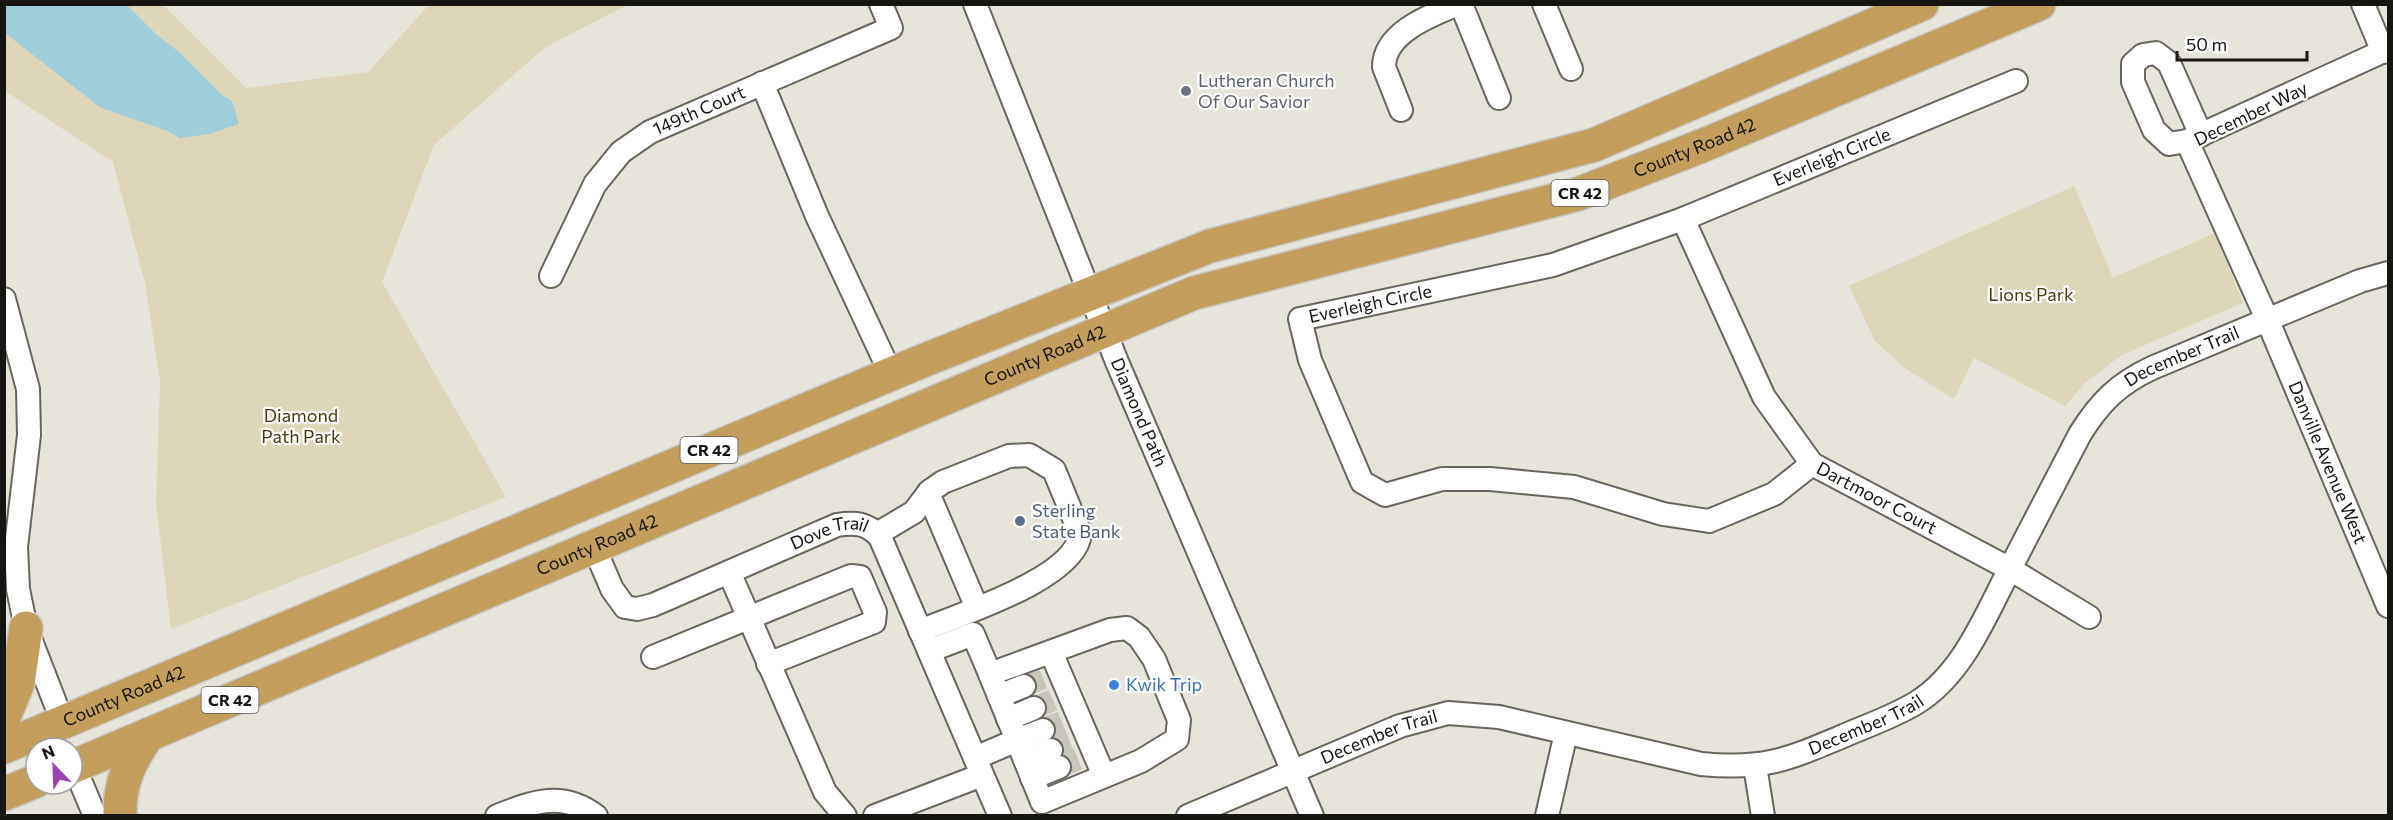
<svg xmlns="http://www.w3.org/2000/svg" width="2393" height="820" font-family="Commissioner,sans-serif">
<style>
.green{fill:#ddd6b9}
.water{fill:#9fcdda}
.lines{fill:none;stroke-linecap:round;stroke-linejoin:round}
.minor-tunnel{stroke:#c8c6bb;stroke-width:22;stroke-dasharray:22 11;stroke-linecap:butt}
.minor-casing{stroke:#69675d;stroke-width:26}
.highway-casing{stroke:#c7c7c6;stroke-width:36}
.minor{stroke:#fff;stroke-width:22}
.highway{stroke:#c49e5d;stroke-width:33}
.worship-dot{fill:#6b7280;stroke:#fff;stroke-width:2}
.service-dot{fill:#5c6f8a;stroke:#fff;stroke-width:2}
.shop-dot{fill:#3f7fe0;stroke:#fff;stroke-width:2}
.labels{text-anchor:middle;stroke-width:4.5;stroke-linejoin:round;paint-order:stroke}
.shield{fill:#fff;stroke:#5c5b58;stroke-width:1.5}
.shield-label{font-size:16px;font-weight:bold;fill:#161511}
.worship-label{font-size:18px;fill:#5b616d;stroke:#fff;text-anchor:start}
.street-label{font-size:18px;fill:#161511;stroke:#fff}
.park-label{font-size:18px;fill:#463b0c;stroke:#fff}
.service-label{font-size:18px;fill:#4e5e75;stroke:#fff;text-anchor:start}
.shop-label{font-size:18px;fill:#366cbe;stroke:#fff;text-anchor:start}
</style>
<rect width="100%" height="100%" fill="#e7e5d9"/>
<!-- green -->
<g class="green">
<path d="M 4,5 L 163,5 L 246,88 L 368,72 L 429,5 L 627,5 L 544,48 L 434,145 L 382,282 L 506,497 L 171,629 L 156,504 L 160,381 L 145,283 L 113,162 L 5,91 Z"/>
<path d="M 2074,186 L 2113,278 L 2215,233 L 2243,303 L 2122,355 L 2086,382 L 2065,406 L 1974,358 L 1954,399 L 1906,369 L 1875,341 L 1849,286 Z"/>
</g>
<!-- water -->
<path class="water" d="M 5,4 L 127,5 L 157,35 L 179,52 L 222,95 L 232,101 L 239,124 L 209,134 L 180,138 L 165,130 L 101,108 L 5,33 Z"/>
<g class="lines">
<!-- minor-tunnel -->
<g class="minor-tunnel">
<path d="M 1024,686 L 1043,678"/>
<path d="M 1034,708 L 1053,700"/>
<path d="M 1043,730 L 1062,722"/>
<path d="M 1051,750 L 1070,742"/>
<path d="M 1059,767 L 1078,759"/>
</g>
<!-- minor casing -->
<g class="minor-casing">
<g id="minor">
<path id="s1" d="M 975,4 L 1117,362 L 1312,816"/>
<path d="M 1461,4 L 1499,98"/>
<path d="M 1544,4 L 1571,69"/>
<path d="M 2363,4 L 2383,52"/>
<path id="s2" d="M 2388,49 L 2187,141 L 2267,319 L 2388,606"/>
<path d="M 762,83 L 817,216 L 891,374"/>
<path d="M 1401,110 L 1384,67 C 1384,32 1432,15 1458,4"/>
<path d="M 2187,141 L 2169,144 L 2154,130 L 2133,82 L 2133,64 L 2143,55 L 2156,53 L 2169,63 L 2201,135"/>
<path id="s3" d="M 1683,219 L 1764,397 L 1812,464 L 2010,569 L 2089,617"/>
<path id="s4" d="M 551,276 L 595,184 L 621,152 L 650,132 L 891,28 L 881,4"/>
<path d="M 4,299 L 28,389 L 29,435 L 16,547 L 18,589 L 26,628 L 63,723"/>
<path id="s5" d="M 1812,464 L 1774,494 L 1709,521 L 1663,514 L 1574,487 L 1490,479 L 1442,479 L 1385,495 L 1362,482 L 1310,360 L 1300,319 L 1553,265 L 1683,219 L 2016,81"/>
<path d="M 928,493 L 977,608"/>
<path d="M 877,534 L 914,512 L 930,491 L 943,482 L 1009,456 L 1029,455 L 1054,470 L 1080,533 C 1078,578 958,615 920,631"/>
<path id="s6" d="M 594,547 L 612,589 L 625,607 L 637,609 L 653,605 L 837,525 C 855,522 867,523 880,537 L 1000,816"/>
<path d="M 729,572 L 825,792 L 845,816"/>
<path d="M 929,651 L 973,634 L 990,674 L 1110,630 L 1127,628 L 1139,637 L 1154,659 L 1179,720 L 1177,739 L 1141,761 L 1042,802 L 1017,740 L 975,758"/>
<path d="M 1051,652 L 1104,776"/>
<path d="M 653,657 L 851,576 L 860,577 L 875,612 L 874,622 L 768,664"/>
<path d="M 990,674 L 1017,740 L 1043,730"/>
<path d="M 999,696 L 1024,686"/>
<path d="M 1008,719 L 1034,708"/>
<path d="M 1025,760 L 1051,750"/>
<path d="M 74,766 L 95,816"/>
<path d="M 1755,766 L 1763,816"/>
<path d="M 1032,778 L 1059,767"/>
<path d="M 497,816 C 533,802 562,790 596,816"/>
<path d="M 875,816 L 982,775"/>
<path id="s7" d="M 1188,816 L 1400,726 L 1448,713 L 1499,717 L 1701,764 C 1763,770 1786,760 1841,737 C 1866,726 1893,717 1916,703 C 1965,673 1987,611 2013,563 C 2035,520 2058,477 2080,434 C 2100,402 2118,384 2152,368 L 2360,281 L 2388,273"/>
<path d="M 1547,816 L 1566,733"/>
</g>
</g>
<!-- highway casing -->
<g class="highway-casing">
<g id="highway">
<path d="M 4,717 L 18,683 L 26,628"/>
<path id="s8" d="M 4,747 L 915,364 L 1210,246 L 1594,145 L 1922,4"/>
<path id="s9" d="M 72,767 L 1194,293 L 1578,194 L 1704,145 L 2039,4"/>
<path d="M 4,794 L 36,781"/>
<path d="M 120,816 C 119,783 130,760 149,734"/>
</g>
</g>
<!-- minor -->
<use href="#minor" class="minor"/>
<!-- highway -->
<use href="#highway" class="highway"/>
</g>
<!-- markers -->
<circle class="worship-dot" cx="1186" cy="91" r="6"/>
<circle class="service-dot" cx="1020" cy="521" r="6"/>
<circle class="shop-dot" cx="1114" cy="685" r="6"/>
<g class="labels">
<!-- shield labels -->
<g class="shield">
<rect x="1551.5" y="180" width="57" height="26" rx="4.5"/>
<rect x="680.5" y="437" width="57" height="26" rx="4.5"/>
<rect x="201.5" y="687" width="57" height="26" rx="4.5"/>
</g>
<g class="shield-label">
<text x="1580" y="199">CR 42</text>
<text x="709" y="456">CR 42</text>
<text x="230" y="706">CR 42</text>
</g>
<!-- worship labels -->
<g class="worship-label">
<text x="1198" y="87">Lutheran Church<tspan x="1198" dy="21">Of Our Savior</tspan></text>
</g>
<!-- street labels -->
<g class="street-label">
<text dy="6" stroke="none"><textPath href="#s4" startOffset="232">149th Court</textPath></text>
<text transform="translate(2251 114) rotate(-26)" y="6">December Way</text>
<text dy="6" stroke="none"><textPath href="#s9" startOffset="1740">County Road 42</textPath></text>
<text dy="6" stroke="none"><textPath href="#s5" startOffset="1209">Everleigh Circle</textPath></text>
<text dy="6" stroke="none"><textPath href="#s5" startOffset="723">Everleigh Circle</textPath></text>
<text dy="6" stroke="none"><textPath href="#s9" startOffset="1056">County Road 42</textPath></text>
<text dy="6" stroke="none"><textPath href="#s7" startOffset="1215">December Trail</textPath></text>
<text dy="6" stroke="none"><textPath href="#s1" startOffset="440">Diamond Path</textPath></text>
<text dy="6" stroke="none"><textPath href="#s2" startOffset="572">Danville Avenue West</textPath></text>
<text dy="6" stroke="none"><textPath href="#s3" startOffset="351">Dartmoor Court</textPath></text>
<text dy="6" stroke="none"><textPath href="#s6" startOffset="288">Dove Trail</textPath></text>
<text dy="6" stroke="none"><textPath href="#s9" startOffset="570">County Road 42</textPath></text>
<text dy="6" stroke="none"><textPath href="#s8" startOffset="130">County Road 42</textPath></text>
<text dy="6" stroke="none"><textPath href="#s7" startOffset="711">December Trail</textPath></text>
<text dy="6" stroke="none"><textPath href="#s7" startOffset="207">December Trail</textPath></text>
</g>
<!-- park labels -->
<g class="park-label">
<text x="2031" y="301">Lions Park</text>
<text x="301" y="422">Diamond<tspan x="301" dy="21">Path Park</tspan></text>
</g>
<!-- service labels -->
<g class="service-label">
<text x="1032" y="517">Sterling<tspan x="1032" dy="21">State Bank</tspan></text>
</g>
<!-- shop labels -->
<g class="shop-label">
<text x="1126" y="691">Kwik Trip</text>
</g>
</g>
<!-- border -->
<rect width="2393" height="820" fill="none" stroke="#161511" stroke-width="12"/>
<!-- north arrow -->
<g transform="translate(54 766) rotate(337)"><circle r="28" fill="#ffffff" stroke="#a2a1a0" stroke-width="1.5"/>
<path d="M0-4.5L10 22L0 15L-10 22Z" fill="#9743b0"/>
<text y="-9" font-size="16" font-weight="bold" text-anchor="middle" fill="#161511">N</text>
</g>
<!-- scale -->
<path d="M2177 51v9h130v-9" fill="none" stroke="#161511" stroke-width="3"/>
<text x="2186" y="51" font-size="18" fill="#161511" stroke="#ffffff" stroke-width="4.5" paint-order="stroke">50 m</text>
</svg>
